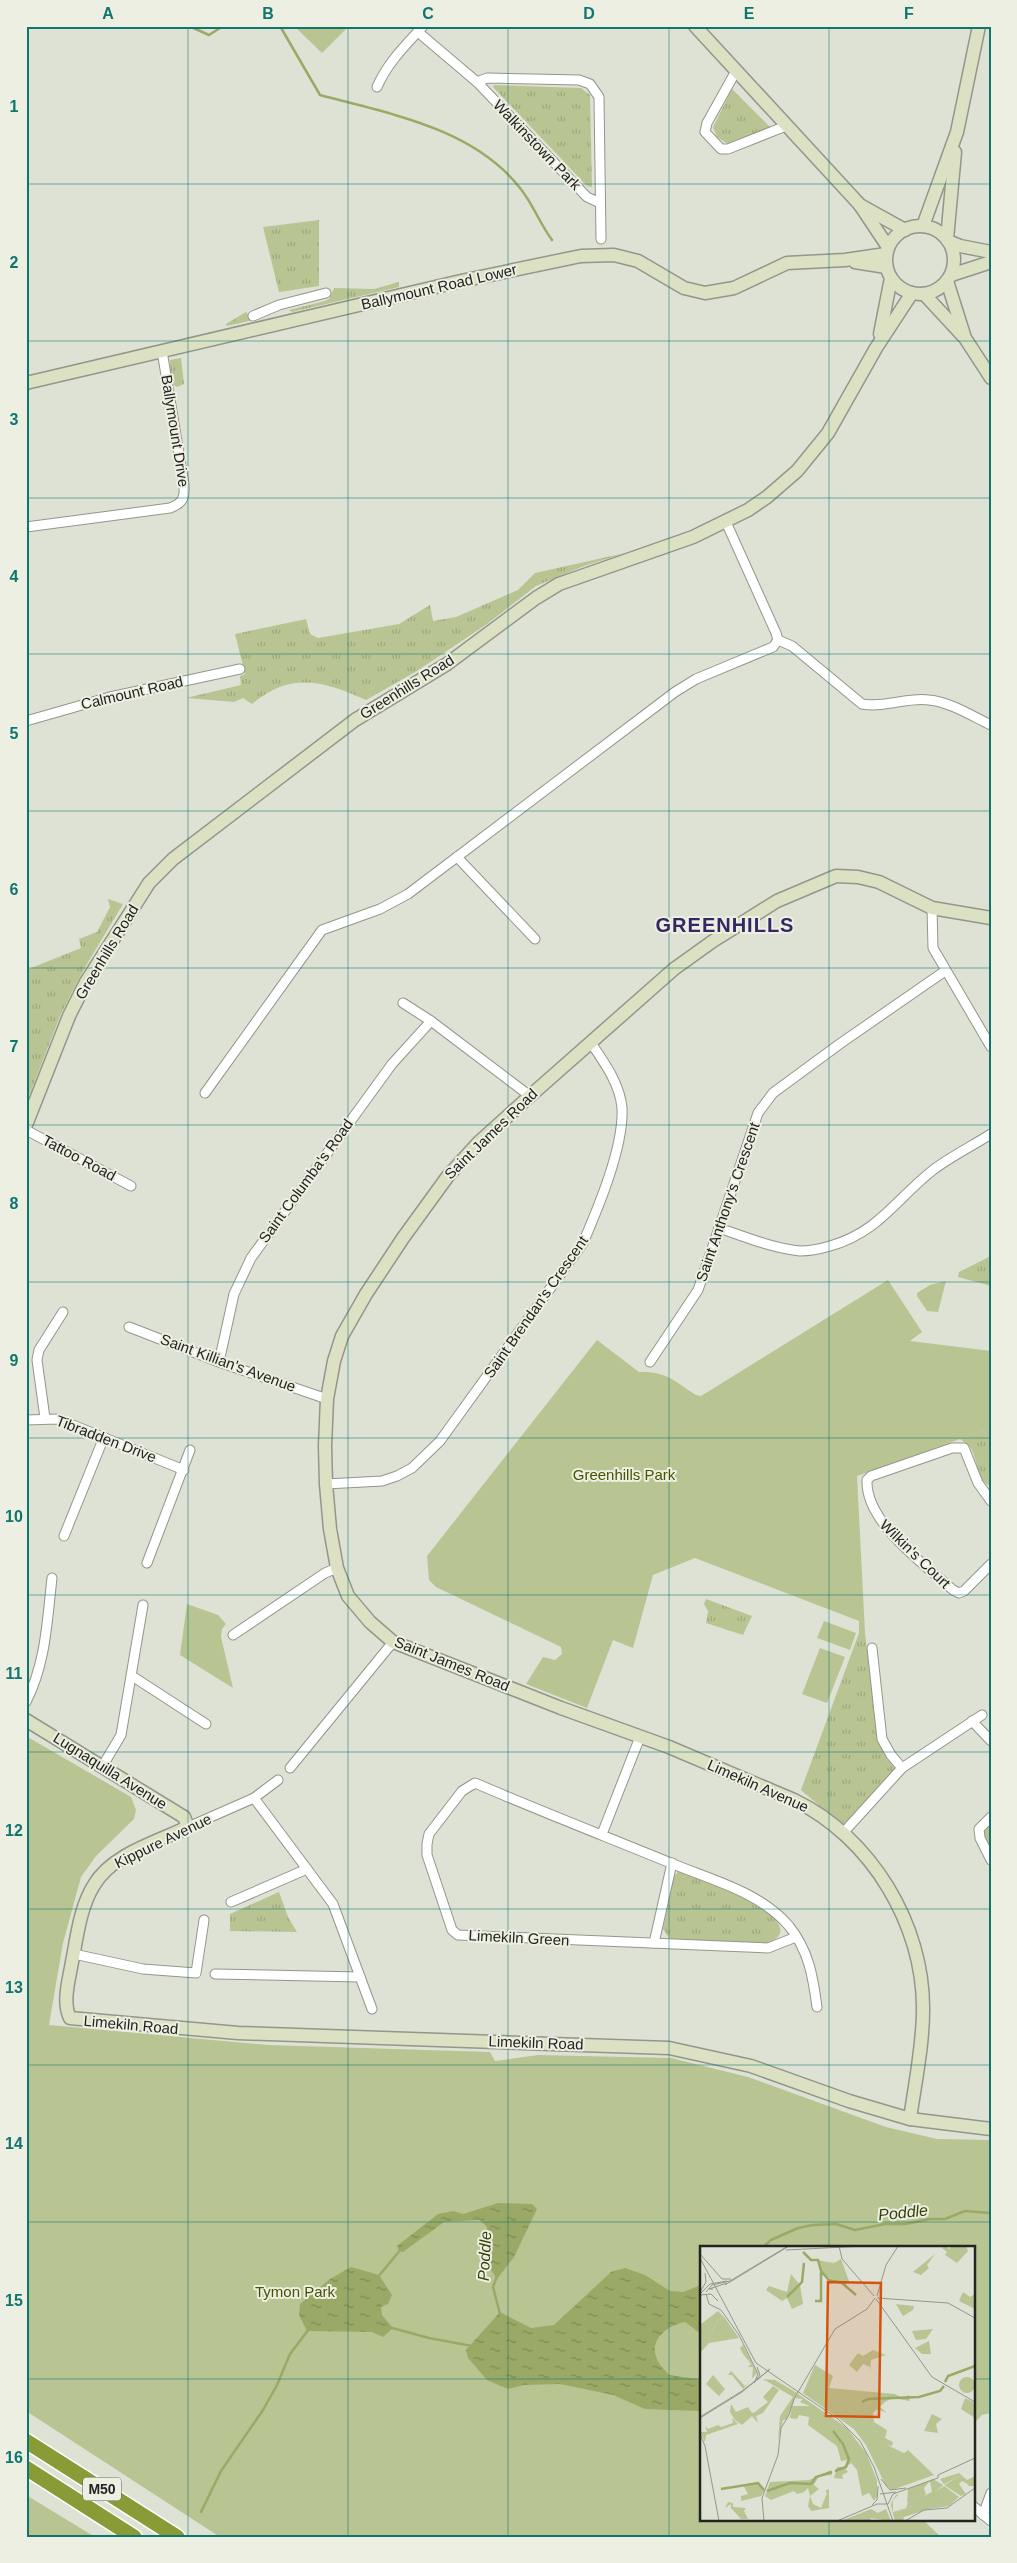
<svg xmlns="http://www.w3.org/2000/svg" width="1017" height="2563" font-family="Arial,sans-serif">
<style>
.grass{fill:url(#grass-tufts)}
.green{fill:#b8c492}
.water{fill:url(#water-ripples)}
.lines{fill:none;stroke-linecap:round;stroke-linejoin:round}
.stream{stroke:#9ba966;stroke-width:2.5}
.street-casing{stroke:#93968b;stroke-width:11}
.secondary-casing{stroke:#93968b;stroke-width:15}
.highway-casing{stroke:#fff;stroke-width:18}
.street{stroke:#fff;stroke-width:9}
.secondary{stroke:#dce1c3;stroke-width:12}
.highway{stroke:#899b37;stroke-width:15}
.grid{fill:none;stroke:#0f766e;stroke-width:1;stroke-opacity:0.55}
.labels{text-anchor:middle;stroke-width:4;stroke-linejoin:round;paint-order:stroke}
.shield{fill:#ecefe2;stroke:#5f615a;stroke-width:1}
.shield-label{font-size:14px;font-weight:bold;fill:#232420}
.street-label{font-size:15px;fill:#232420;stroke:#ecefe2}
.park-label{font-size:15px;fill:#485301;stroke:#ecefe2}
.water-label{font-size:16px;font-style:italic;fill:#38400c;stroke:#ecefe2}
.district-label{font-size:20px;font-weight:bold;letter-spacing:1px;fill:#352762;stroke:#ecefe2}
.inset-river{fill:none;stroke:#9ba966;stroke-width:2.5}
.inset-road{fill:none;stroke:#93968d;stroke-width:1}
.view{fill:#d4540e;fill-opacity:0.15;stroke:#d4540e;stroke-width:2.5}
.inset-edge{fill:none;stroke:#232420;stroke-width:2.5}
.neatline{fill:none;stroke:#0f766e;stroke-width:2}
.grid-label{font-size:16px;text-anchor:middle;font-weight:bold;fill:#0f766e}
</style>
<defs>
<pattern id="grass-tufts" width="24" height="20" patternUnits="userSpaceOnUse" patternTransform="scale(1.25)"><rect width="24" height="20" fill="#b8c492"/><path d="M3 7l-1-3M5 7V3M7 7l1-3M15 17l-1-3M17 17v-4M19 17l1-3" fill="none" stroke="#9ea87e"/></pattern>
<pattern id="water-ripples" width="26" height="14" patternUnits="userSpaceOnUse" patternTransform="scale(1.25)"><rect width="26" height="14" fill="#9ba966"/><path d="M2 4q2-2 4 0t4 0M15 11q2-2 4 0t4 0" fill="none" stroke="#7e8954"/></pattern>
</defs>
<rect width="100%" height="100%" fill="#dee2d5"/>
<!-- grass -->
<g class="grass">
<path d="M 494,85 L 581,88 L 590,95 L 592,187 L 587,186 L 493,87 Z"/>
<path d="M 732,89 L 770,127 L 728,144 L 717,137 L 713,127 Z"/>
<path d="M 319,220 L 319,286 L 279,292 L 263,227 Z"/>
<path d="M 399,282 L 399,287 L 292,312 L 289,310 L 325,301 L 329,299 L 334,288 L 374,289 Z"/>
<path d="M 246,312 L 253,320 L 227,326 L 226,324 Z"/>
<path d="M 181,358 L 184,384 L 177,387 L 171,383 L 170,360 Z"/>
<path d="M 625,553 L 584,566 L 536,586 L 487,624 L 417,671 L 366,700 C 324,681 291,671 252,704 L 243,698 L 234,702 L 186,698 L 241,685 L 240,676 L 245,674 L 235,634 L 306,619 L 310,634 L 318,638 L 399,624 L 430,605 L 433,621 L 456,617 L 518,590 L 535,573 Z"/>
<path d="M 108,899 L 123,904 L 84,969 L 60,1016 L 29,1096 L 26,1096 L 26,970 L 81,948 L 79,939 L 97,932 L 110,907 Z"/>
<path d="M 989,1257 L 991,1286 L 958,1277 L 959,1272 Z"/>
<path d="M 991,1428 L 991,1486 C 976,1482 978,1458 970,1447 C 967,1444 963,1441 960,1439 Z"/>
<path d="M 706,1599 L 752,1616 L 743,1635 L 706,1623 L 708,1611 L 704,1604 Z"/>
<path d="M 859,1633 L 865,1633 L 878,1740 L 887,1759 L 896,1769 L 845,1824 L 842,1825 L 801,1790 Z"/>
<path d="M 991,1822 L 991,1853 L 983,1839 L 983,1831 Z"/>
<path d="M 678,1872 L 684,1872 C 697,1877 819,1922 768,1943 L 670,1939 L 663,1929 L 674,1876 Z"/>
<path d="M 279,1892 L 288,1917 L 297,1932 L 230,1931 L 230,1914 Z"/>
</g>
<!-- green -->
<g class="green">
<path d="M 294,26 L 349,26 L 322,53 Z"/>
<path d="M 888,1280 L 922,1332 L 910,1341 L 991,1351 L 991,1428 L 857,1476 L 865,1633 L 859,1633 L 859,1621 L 695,1558 L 653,1575 L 633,1648 L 613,1640 L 587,1708 L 526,1684 L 543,1657 L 555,1660 L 562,1654 L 561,1647 L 436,1587 L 429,1580 L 427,1556 L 597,1340 L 639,1372 C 667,1371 674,1381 696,1395 L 701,1396 Z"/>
<path d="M 946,1281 L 938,1312 L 927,1311 L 917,1296 L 917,1293 L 930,1285 Z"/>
<path d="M 187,1604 L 218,1615 L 226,1624 L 222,1629 L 221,1637 L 233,1688 L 180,1655 Z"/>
<path d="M 824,1621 L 856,1633 L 850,1650 L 817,1638 Z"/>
<path d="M 820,1648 L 845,1657 L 827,1703 L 802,1694 Z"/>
<path d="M 26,1736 L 131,1797 L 136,1810 L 134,1819 L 96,1856 L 81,1877 L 63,1943 L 49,2025 L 268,2045 L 490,2052 L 495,2061 L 538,2055 L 671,2058 L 748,2077 L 886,2127 L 937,2139 L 991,2140 L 991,2413 L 982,2415 L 973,2424 L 973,2247 L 701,2247 L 701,2519 L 922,2519 L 941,2537 L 220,2537 L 26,2411 Z"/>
<path d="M 26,2495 L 95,2537 L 26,2537 Z"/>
</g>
<!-- water -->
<g class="water">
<path d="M 498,2203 L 532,2204 L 537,2209 L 514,2257 L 497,2279 L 484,2259 L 487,2227 L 480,2220 L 444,2222 L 403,2252 L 399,2251 L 397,2246 L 438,2214 L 453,2211 L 463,2214 Z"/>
<path d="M 351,2267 L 379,2275 L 392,2295 L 388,2304 L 381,2307 L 382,2315 L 393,2328 L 383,2337 L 372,2332 L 307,2331 L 299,2315 L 300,2304 L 330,2279 Z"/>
<path d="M 625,2268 L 645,2275 L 670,2291 L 683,2292 L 701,2285 L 701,2334 L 685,2322 C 668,2325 648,2340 657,2359 C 659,2365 665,2370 669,2375 L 697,2379 L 701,2382 L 701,2411 L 645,2409 L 613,2395 L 560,2384 L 524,2385 L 508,2389 L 487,2380 L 468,2358 L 466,2350 L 500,2312 L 531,2328 L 554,2325 L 611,2272 Z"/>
</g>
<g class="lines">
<!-- stream -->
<g class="stream">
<path d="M 189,26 L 209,35 L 223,26"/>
<path d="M 280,26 L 320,95 C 390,114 473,128 520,188 C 533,204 540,224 552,240"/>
<path d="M 763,2247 L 771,2240 L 798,2228 L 813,2225 L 836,2224 L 855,2230 L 885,2224 L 905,2224 L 930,2219 L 945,2219 L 965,2211 L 991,2213"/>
<path d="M 497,2276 L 493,2287 L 500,2314"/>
<path d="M 378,2277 L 401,2249"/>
<path d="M 392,2328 L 429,2338 L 472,2346"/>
<path d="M 201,2512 L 221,2471 L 263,2410 L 277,2385 L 290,2354 L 309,2329"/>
</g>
<!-- street casing -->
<g class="street-casing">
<g id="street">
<path d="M 418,32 L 477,82 L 587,197 L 600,203"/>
<path d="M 736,71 L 707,123 L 705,132 L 721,149 L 728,149 L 786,126"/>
<path d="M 477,82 L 487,78 L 579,80 L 590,84 L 599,97 L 601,239"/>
<path d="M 377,87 C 388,62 405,46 423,26"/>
<path d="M 253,316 L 279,305 L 326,293"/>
<path d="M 26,527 L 170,508 C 183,503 185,498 184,484 L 162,351"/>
<path d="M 778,640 L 792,646 L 862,704 C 885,708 907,697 929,700 C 950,702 972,716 991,725"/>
<path d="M 26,721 L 110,697 L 240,669"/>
<path d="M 457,857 L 535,939"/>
<path d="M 932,908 L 933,948 L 991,1047"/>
<path d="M 403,1003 L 431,1021 L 530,1096"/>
<path d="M 205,1093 L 322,930 L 380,909 L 408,894 L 675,692 L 696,679 L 773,647 L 778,640 L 776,633 L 726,522"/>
<path d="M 26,1130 L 131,1186"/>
<path d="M 719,1228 C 745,1237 772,1248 800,1251 C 810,1251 820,1249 830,1246 C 879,1232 896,1199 933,1170 C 950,1157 972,1146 991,1134"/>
<path d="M 129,1327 L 219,1362 L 327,1399"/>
<path d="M 219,1362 L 234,1294 L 251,1258 L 392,1064 L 431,1021"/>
<path d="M 650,1362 L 698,1290 L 758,1113 L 773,1093 L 841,1043 L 945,971"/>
<path d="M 45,1418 L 37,1360 L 39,1350 L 63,1312"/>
<path d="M 26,1420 L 58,1419 L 184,1470"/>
<path d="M 326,1484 L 382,1481 L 397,1476 L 412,1468 L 440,1441 L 583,1243 C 598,1208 624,1147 622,1108 C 620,1084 604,1062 591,1043"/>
<path d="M 991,1501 L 978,1483 L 964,1448 L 952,1448 L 871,1476 L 867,1480 C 865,1522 924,1564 953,1590 L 959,1593 L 964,1591 L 991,1564"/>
<path d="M 64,1536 L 104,1437"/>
<path d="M 147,1563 L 190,1450"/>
<path d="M 233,1635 L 325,1573 L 337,1568"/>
<path d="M 872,1648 L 882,1739 L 891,1755 L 902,1768"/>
<path d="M 132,1676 L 206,1724"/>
<path d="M 26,1702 C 46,1663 47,1621 52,1578"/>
<path d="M 972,1721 L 991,1741"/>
<path d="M 102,1767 L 121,1735 L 143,1605"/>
<path d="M 290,1768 L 393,1642"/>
<path d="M 254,1798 L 333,1904 L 372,2009"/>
<path d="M 991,1817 L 979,1829 L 980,1838 L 991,1860"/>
<path d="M 188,1827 L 254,1798 L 278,1780"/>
<path d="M 843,1833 L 902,1768 L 982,1715"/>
<path d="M 602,1834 L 640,1737"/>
<path d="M 231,1902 L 307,1869"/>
<path d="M 796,1937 L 768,1948 L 458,1935 L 452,1930 L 427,1855 L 427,1844 L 429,1834 L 462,1791 L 475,1783 C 540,1811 607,1837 673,1864 C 712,1880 760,1892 789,1926 C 809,1951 813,1977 817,2007"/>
<path d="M 654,1943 L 672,1863"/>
<path d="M 74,1954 L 143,1969 L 196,1973 L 204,1920"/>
<path d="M 215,1974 L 360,1977"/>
<path d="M 973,2506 L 991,2521"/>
<path d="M 983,2515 L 991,2493"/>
</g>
</g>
<!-- secondary casing -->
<g class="secondary-casing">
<g id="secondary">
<path d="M 695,26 L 860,205 L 888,247"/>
<path d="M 860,205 L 905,230"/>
<path d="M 923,226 L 957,132 L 979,26"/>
<circle cx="920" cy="260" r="34"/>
<path d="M 947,239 L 955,152"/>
<path d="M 948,241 L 960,246 L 991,252"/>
<path d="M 855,262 L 886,267"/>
<path d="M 951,275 L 991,262"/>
<path d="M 947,281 L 965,338 L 991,378"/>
<path d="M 924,294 L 963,336"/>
<path d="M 880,334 L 891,278"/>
<path d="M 26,383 L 461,281 L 581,256 L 614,255 L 638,261 L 684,288 L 705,293 L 734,288 L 787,263 L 845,260 L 886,254"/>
<path d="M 26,1125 L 69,1016 L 86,982 L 149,883 L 173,859 L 355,720 L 447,664 L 536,598 L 559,584 L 693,537 L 748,510 L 767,497 L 797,471 L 828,433 L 876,348 L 912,293"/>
<path d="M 26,1720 L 184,1817 L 188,1827 C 157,1842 112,1854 94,1885 C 80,1907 77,1937 72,1962 C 69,1980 62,2002 70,2018 L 238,2033 L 669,2048 L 751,2066 L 849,2101 L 910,2119 L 991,2129"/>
<path d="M 910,2119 C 915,2083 923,2046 923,2010 C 924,1925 871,1837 794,1800 L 669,1747 L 561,1708 L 406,1647 L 393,1642 L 370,1622 L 348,1596 L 337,1568 L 330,1529 L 326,1484 L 325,1446 L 327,1399 L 334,1361 L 342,1336 L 366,1294 L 403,1238 L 448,1176 L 478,1143 L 530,1096 L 674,969 L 713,941 L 777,901 L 836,876 L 858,877 L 879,882 L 932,908 L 991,918"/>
</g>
</g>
<!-- highway casing -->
<g class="highway-casing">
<g id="highway">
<path d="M 26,2441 L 177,2537"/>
<path d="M 26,2468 L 134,2537"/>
</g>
</g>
<!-- street -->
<use href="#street" class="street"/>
<!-- secondary -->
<use href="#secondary" class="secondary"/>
<!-- highway -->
<use href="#highway" class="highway"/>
</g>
<!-- grid -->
<path class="grid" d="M 188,26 L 188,2537M 348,26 L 348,2537M 508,26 L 508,2537M 669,26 L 669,2537M 829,26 L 829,2247M 26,184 L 991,184M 26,341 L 991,341M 26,498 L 991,498M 26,654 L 991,654M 26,811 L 991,811M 26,968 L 991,968M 26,1125 L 991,1125M 26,1282 L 991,1282M 26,1438 L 991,1438M 26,1595 L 991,1595M 26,1752 L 991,1752M 26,1909 L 991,1909M 26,2065 L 991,2065M 26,2222 L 991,2222M 26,2379 L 701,2379M 973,2379 L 991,2379M 829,2519 L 829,2537"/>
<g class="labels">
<!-- shield labels -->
<rect class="shield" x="83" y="2477.5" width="38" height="23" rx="4"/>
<g class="shield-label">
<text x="102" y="2494">M50</text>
</g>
<!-- street labels -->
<g class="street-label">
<text transform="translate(537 145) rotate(46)" y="5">Walkinstown Park</text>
<text transform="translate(439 287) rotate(-13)" y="5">Ballymount Road Lower</text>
<text transform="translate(175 431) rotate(81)" y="5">Ballymount Drive</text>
<text transform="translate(407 687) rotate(-32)" y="5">Greenhills Road</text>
<text transform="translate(132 693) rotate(-13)" y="5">Calmount Road</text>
<text transform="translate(107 952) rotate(-59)" y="5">Greenhills Road</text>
<text transform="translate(491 1134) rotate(-44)" y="5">Saint James Road</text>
<text transform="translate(79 1158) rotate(28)" y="5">Tattoo Road</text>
<text transform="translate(306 1181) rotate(-54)" y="5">Saint Columba's Road</text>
<text transform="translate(728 1202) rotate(-71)" y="5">Saint Anthony's Crescent</text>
<text transform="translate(536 1307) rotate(-55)" y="5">Saint Brendan's Crescent</text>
<text transform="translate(228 1363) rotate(20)" y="5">Saint Killian's Avenue</text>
<text transform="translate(106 1439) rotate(21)" y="5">Tibradden Drive</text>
<text transform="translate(915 1554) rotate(44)" y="5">Wilkin's Court</text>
<text transform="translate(452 1664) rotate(22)" y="5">Saint James Road</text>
<text transform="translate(110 1771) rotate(32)" y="5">Lugnaquilla Avenue</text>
<text transform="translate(758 1786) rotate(24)" y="5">Limekiln Avenue</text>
<text transform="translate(163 1841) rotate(-26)" y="5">Kippure Avenue</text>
<text transform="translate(519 1938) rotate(3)" y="5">Limekiln Green</text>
<text transform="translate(131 2025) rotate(5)" y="5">Limekiln Road</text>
<text transform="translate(536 2043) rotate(2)" y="5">Limekiln Road</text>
</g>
<!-- park labels -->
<g class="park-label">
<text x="624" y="1480">Greenhills Park</text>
<text x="295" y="2297">Tymon Park</text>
</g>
<!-- water labels -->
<g class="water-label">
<text transform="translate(903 2212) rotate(-6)" y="6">Poddle</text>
<text transform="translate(484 2256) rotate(-87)" y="6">Poddle</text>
</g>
<!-- district labels -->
<g class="district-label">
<text x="725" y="932">GREENHILLS</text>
</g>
</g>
<!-- overview -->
<g transform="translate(700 2246)">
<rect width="275" height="275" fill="#dee2d5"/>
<path d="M 91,28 L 100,39 L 103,58 L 92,63 L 87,52 L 82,55 L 66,44 L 69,40 L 87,46 ZM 18,65 L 25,72 L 19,73 L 8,93 L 0,93 L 0,79 ZM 63,133 L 75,134 L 97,147 L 87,173 L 83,174 L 78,195 L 80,170 L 93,151 ZM 232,168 L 242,173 L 236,178 L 238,187 L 224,185 ZM 32,172 L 38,178 L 6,189 L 5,196 L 0,186 L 7,186 L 5,180 L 8,183 L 18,179 L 21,181 L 33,177 ZM 233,233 L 243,239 L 232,246 L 230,235 L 224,242 L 226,249 L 221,253 L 217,250 L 207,257 L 208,243 ZM 58,237 L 65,244 L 61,250 L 41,255 L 41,250 L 48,248 L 43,239 ZM 129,243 L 129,262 L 111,265 L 108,260 L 110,250 L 113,258 L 121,262 L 127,247 L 125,245 Z" fill="#b8c492"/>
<path d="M 259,227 L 267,234 L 275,230 L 275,240 L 269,240 L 260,230 L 244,238 L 240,233 ZM 239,238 L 243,239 L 219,263 L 212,260 L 193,268 L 191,259 L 192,255 L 196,249 L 199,248 L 193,254 L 193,266 L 206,262 L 209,254 L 217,250 L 221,252 L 240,241 ZM 28,256 L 33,257 L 33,261 L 46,262 L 44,265 L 48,273 L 41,273 L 31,262 L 31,258 L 25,262 Z" fill="#b8c492"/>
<path d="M 245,0 L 249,3 L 252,0 L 266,0 L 268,5 L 257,17 L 245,9 L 247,6 L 242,2 ZM 235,8 L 227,19 L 229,22 L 221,29 L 213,26 ZM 141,13 L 149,35 L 145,39 L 123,29 L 117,14 L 134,17 ZM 263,46 L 270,51 L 275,48 L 275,63 L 259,55 ZM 196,58 L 214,60 L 213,64 L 203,70 ZM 25,72 L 39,92 L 9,97 L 0,107 L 0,93 L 8,93 L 19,73 ZM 233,83 L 226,93 L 216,94 L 212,85 ZM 229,95 L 231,108 L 222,108 L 215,102 ZM 43,99 L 57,127 L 43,143 L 32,129 L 28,129 L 31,125 L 45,140 L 52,133 L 53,121 L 48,121 L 51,118 L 43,108 L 40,102 ZM 173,104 L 186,109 L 171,114 L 170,126 L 170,121 L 163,118 L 157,126 L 149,119 L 158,107 L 163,110 ZM 115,119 L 133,130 L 129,142 L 195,148 L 202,152 L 209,149 L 210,155 L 192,152 L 185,156 L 180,161 L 187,167 L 177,163 L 173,167 L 174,176 L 187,184 L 185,192 L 193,196 L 192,200 L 187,199 L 204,207 L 208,204 L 234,229 L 192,244 L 186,240 L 166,199 L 154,183 L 103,147 ZM 13,129 L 25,143 L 19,150 L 6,138 ZM259 139a8 8 0 1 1 16 0a8 8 0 1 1-16 0ZM 73,140 L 79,144 L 63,167 L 56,170 L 58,177 L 52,170 L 42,179 L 35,174 L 30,166 L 31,158 L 36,166 L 48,161 L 52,167 L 55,166 L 68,156 L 63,151 ZM 98,148 L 147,182 L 166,207 L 177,234 L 177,250 L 174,255 L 169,247 L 162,250 L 157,224 L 151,217 L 145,222 L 148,226 L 142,229 L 143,233 L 134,232 L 137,221 L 145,221 L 147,214 L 141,215 L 137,200 L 108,179 L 109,171 L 99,169 L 97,173 L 90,172 L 92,160 L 110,160 L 100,156 L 103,153 L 95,152 ZM 265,152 L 275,157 L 275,172 L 261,163 ZM 131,224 L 132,229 L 119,230 L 114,239 L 119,243 L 110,250 L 108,242 L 104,246 L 97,248 L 94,245 L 71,254 L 65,250 L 70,236 L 109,234 ZM 260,230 L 274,241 L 262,235 L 259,238 L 266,248 L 261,250 L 244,239 ZM 244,240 L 259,251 L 249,260 L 229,263 L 204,271 L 203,275 L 195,275 L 193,268 L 222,256 ZM 171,263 L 178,267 L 186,263 L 191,275 L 171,272 L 170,275 L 141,275 Z" fill="#b8c492"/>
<path class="inset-river" d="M 103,6 L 111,14 L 118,14 L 121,25 L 129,34 L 142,37 L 156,49M 87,51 L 102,36 L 104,17M 115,55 L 121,55 L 121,26M 245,136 L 248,130 L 275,120M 162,156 L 168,153 L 219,151 L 240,145 L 244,140M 133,185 L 143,198 L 149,213 L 146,221 L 135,225M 21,243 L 58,237 L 64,244M 67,245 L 90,237 L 111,238 L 116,231 L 132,226"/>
<path class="inset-road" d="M 139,0 L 142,13 L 174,50M 86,4 L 164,0M 0,8 L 22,33 L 31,33M 0,12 L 56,117 L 138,173 L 160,195 L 174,221 L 193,275M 25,39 L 89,0M 13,43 L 9,43 L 27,37M 0,46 L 6,36 L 5,27M 6,46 L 12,39 L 30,35 L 88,0M 0,48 L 10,38 L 27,35M 0,49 L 11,48 L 18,55M 177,50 L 186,19 L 198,0M 177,52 L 248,57 L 275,72M 176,53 L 232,131M 232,131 L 275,156M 54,137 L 60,129 L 57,121M 0,171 L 42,145 L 55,135 L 58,128 L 39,89 L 21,64 L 9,58 L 6,48M 0,172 L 42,146 L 70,123 L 57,134M 0,188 L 5,200 L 19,275M 238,229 L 275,212M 181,233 L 190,244 L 206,242M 180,248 L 196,246M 172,259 L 177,254 L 178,240M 64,275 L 62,252 L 78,209 L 81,182 L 89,169 L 94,153 L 135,83 L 167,63 L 175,52M 137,275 L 177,258 L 188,258 L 193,248 L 238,232 L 238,229M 205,275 L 224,264 L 247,262 L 275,242"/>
<path class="view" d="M 128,36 L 181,37 L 179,171 L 126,170 Z"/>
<rect width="275" height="275" class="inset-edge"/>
</g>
<!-- border -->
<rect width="1017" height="2563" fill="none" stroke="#ecefe2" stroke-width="55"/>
<rect x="28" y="28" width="962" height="2508" class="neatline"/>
<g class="grid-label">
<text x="108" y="19">A</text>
<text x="268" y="19">B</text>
<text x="428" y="19">C</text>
<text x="589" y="19">D</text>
<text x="749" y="19">E</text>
<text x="909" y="19">F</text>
<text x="14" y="112">1</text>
<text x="14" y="268">2</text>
<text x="14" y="425">3</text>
<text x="14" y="582">4</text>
<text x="14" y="739">5</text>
<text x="14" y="895">6</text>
<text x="14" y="1052">7</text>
<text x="14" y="1209">8</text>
<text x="14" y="1366">9</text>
<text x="14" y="1522">10</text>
<text x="14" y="1679">11</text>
<text x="14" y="1836">12</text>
<text x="14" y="1993">13</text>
<text x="14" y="2149">14</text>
<text x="14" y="2306">15</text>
<text x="14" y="2463">16</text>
</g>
</svg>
